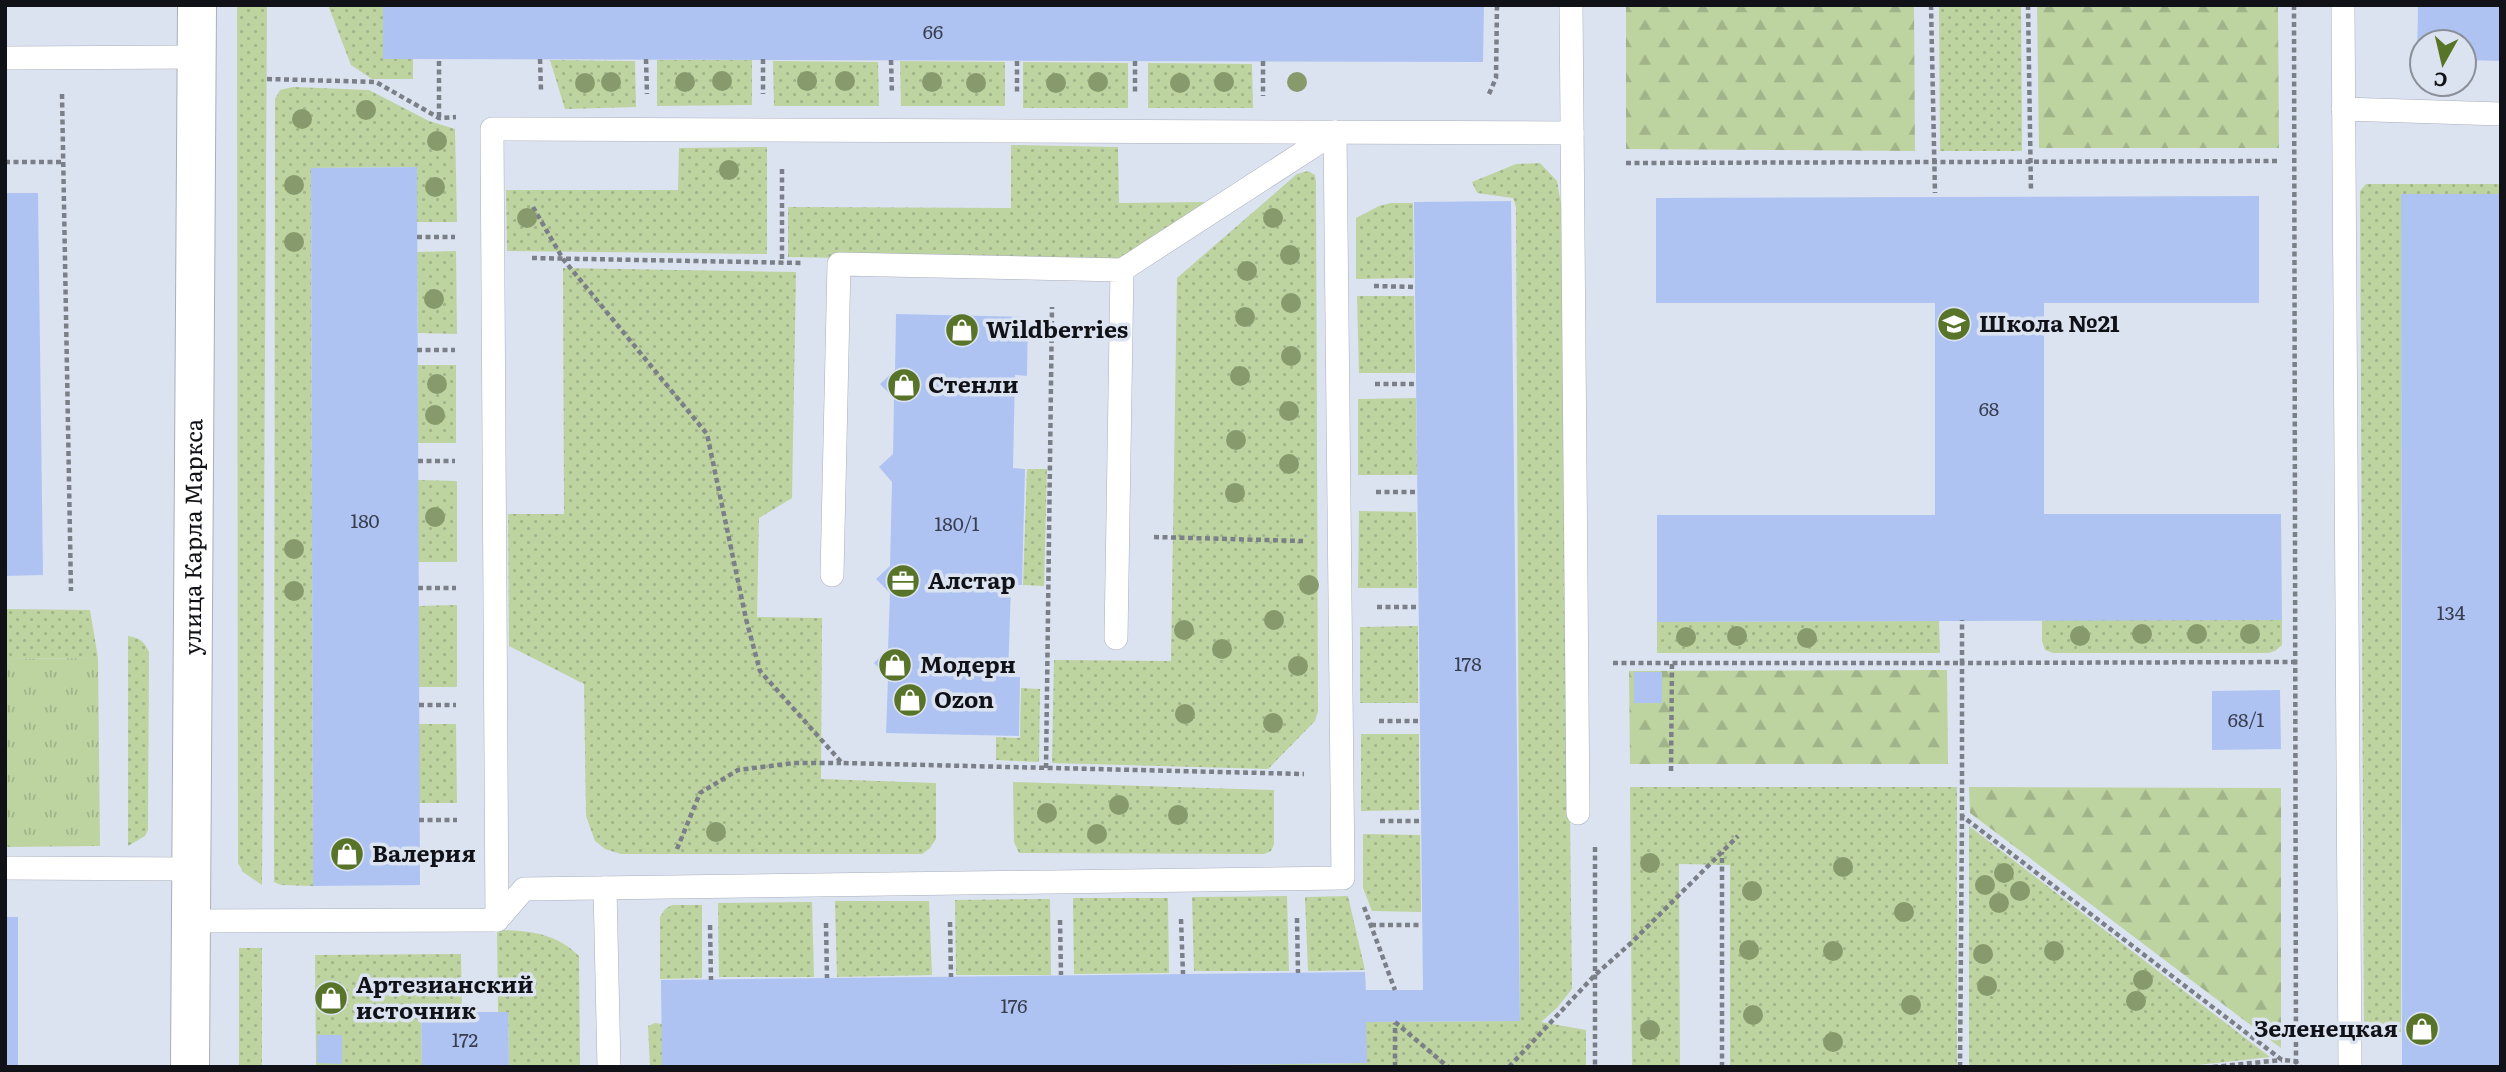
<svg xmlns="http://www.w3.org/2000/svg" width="2506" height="1072" font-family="Literata,serif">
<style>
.grass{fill:url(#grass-dots)}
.forest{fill:url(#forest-firs)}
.park{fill:url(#park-tufts)}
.building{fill:#afc3f2}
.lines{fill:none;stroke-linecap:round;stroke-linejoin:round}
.lane-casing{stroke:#a8aebb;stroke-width:24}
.secondary-casing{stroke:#a8aebb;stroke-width:40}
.path{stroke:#7b7f88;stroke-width:4.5;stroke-dasharray:5 3.5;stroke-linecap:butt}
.lane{stroke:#fff;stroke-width:23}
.secondary{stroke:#fff;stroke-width:38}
.tree{fill:#879a6c}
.labels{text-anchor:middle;stroke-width:7;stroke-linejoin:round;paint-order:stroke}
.number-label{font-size:19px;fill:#383e4e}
.poi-label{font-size:23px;font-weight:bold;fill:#101217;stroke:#dce3f0;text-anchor:start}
.street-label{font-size:23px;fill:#101217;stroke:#dce3f0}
</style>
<defs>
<pattern id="grass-dots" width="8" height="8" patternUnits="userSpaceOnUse" patternTransform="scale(1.75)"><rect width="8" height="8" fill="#bdd3a0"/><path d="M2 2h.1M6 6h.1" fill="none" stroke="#a1b489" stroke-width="1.8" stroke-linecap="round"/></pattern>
<pattern id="forest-firs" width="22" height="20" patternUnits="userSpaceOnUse" patternTransform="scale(1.75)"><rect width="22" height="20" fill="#bdd3a0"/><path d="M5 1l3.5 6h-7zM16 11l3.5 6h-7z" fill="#a1b489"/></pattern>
<pattern id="park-tufts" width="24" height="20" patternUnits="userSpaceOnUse" patternTransform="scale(1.75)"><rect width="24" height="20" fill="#bdd3a0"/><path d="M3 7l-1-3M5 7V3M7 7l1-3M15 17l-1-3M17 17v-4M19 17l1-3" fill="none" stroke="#a1b489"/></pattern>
</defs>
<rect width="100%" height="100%" fill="#dce3f0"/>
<!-- grass -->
<g class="grass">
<path d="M 237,5 L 267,5 L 262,885 L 243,872 L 238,863 Z"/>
<path d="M 328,5 L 383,5 L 383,58 L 413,59 L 413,79 L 372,79 L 351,65 Z"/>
<path d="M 1939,5 L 2021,5 L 2022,151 L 1940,151 Z"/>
<path d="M 550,60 L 635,61 L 636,107 L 565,109 Z"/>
<path d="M 657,60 L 752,60 L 752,105 L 657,106 Z"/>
<path d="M 773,61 L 878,62 L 879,106 L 774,106 Z"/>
<path d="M 900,61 L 1005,62 L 1005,106 L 901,106 Z"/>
<path d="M 1023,62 L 1128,63 L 1128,108 L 1023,108 Z"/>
<path d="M 1148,63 L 1252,64 L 1253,108 L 1148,108 Z"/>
<path d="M 293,87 L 369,90 L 429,121 L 455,129 L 457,222 L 417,222 L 416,167 L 311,168 L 313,886 L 281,885 L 274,882 L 275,99 L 280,90 Z"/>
<path d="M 1011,145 L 1118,147 L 1119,203 L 1209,202 L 1119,263 L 788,257 L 788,207 L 1011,208 Z"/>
<path d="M 767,147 L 767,254 L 507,251 L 506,190 L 678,190 L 679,148 Z"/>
<path d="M 1540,163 L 1557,181 L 1563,216 L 1572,989 L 1557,1008 L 1541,1022 L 1586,1030 L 1586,1067 L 1053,1067 L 1366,1063 L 1366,1022 L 1520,1021 L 1516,207 L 1513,198 L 1477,193 L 1472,182 L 1516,164 Z"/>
<path d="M 1308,171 L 1315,175 L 1316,182 L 1318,711 L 1315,721 L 1268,769 L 1052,763 L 1054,660 L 1171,661 L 1177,278 L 1297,174 Z"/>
<path d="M 2366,184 L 2501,184 L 2501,194 L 2401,194 L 2401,1032 L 2364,1032 L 2360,191 Z"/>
<path d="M 1391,203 L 1413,203 L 1414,278 L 1356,279 L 1356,218 L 1379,206 Z"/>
<path d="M 456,251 L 457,334 L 418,333 L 417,252 Z"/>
<path d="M 563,268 L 796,272 L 792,498 L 759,518 L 757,617 L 822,618 L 821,779 L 936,783 L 936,839 L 930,848 L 922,854 L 621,854 L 605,849 L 595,841 L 586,816 L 584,684 L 509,646 L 508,514 L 564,514 Z"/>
<path d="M 1357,296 L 1414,296 L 1415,373 L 1359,373 Z"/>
<rect x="418" y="365" width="38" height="78"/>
<path d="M 1416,398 L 1417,475 L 1358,475 L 1358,399 Z"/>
<path d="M 1027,469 L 1047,469 L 1044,586 L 1023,585 Z"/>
<path d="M 418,480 L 457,481 L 457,562 L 418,562 Z"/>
<path d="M 1359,511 L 1416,512 L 1417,588 L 1358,588 Z"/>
<path d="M 457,605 L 457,687 L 419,687 L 418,606 Z"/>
<path d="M 5,609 L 90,610 L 98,658 L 5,659 Z"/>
<path d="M 2042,620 L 2282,620 L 2282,645 L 2275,651 L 2268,653 L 2053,653 L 2045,650 L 2042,641 Z"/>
<path d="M 1939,621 L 1940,653 L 1657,653 L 1657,622 Z"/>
<path d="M 1418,626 L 1418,703 L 1360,703 L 1360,627 Z"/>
<path d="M 128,636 C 140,638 144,641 149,652 L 148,830 L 145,836 L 128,846 Z"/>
<path d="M 1021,688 L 1040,689 L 1039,762 L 996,760 L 996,737 L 1020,738 Z"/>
<path d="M 419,724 L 456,724 L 457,803 L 419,803 Z"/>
<path d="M 1361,734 L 1419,734 L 1419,810 L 1361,811 Z"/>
<path d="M 1013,782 L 1274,790 L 1274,844 L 1271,851 L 1264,854 L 1019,853 L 1014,842 Z"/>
<path d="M 1630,787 L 1957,787 L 1957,1067 L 1730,1067 L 1730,865 L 1679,864 L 1680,1067 L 1632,1067 Z"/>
<path d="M 1969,826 L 2270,1057 L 2180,1067 L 1969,1067 Z"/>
<path d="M 1363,834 L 1420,835 L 1421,912 L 1372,911 L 1363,888 Z"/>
<path d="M 1287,896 L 1289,971 L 1194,971 L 1192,897 Z"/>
<path d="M 1348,896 L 1365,970 L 1308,971 L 1305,897 Z"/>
<path d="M 1073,898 L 1168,898 L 1169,973 L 1074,974 Z"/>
<path d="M 1050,899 L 1051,975 L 956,975 L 955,900 Z"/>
<path d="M 835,901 L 929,901 L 932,975 L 837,977 Z"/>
<path d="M 812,902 L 814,977 L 719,977 L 718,903 Z"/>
<path d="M 672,905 L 702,905 L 702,978 L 660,979 L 660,917 L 665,909 Z"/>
<path d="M 497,930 C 527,930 557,933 579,956 L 580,1067 L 509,1067 L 508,1012 L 498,1012 Z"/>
<rect x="239" y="948" width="23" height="119"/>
<path d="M 461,954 L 462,1012 L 421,1013 L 422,1067 L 316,1067 L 315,955 Z"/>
<path d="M 655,1023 L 662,1024 L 662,1067 L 650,1067 L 648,1026 Z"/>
</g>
<!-- forest -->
<g class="forest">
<path d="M 1626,5 L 1914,5 L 1915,151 L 1626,149 Z"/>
<path d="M 2037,5 L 2278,5 L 2279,148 L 2039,148 Z"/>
<path d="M 1947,670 L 1948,764 L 1630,764 L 1629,671 Z"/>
<path d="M 1969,787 L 2281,788 L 2281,1048 L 1970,813 Z"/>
</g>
<!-- park -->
<path class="park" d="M 98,658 L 100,846 L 5,847 L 5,659 Z"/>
<!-- building -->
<g class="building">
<path d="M 383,5 L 1484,5 L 1483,62 L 383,59 Z"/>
<path d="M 2418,5 L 2501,5 L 2501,61 L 2464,60 L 2464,42 L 2422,42 L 2422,59 L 2417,59 Z"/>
<path d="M 417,167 L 420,885 L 313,886 L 311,168 Z"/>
<path d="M 5,193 L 38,193 L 43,575 L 5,576 Z"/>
<path d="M 2401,194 L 2501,194 L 2501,1067 L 2402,1067 Z"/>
<path d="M 2259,196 L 2259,303 L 2044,303 L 2044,514 L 2281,514 L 2282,620 L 1657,622 L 1657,515 L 1935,515 L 1935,303 L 1656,303 L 1656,198 Z"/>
<path d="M 1511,201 L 1520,1021 L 1366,1022 L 1367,1063 L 1053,1067 L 662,1067 L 661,980 L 1365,972 L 1366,990 L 1423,990 L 1414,202 Z"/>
<path d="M 896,314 L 1028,317 L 1027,376 L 1015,375 L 1013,468 L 1025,469 L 1022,585 L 1011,585 L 1008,677 L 1020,677 L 1019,736 L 886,733 L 888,678 L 874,663 L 888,649 L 890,593 L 876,579 L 890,566 L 892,482 L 879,467 L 893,454 L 894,398 L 880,384 L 895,370 Z"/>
<rect x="1634" y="672" width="28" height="31"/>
<path d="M 2280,690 L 2281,749 L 2212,750 L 2212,691 Z"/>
<rect x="5" y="917" width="13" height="150"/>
<path d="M 421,1012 L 508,1012 L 509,1067 L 422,1067 Z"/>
<path d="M 317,1035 L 342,1035 L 342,1064 L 317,1063 Z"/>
</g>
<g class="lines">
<!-- lane casing -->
<g class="lane-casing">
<g id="lane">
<path d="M 1571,5 L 1578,813"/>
<path d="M 2343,5 L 2350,1067"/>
<path d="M 5,58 L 197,57"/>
<path d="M 2343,109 L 2501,114"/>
<path d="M 1122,270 L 1335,132"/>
<path d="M 832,575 L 839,264 L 1122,270 L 1116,638"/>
<path d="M 5,868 L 192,869"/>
<path d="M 605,888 L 609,1067"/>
<path d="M 497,920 L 492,129 L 1572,133"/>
<path d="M 191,921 L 497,920 L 524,889 L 1343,878 L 1335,132"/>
</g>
</g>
<!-- secondary casing -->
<g class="secondary-casing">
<g id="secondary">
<path id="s1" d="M 190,1067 L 197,5"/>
</g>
</g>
<!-- path -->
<g class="path">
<path d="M 1931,5 L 1935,193"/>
<path d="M 2028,5 L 2031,192"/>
<path d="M 2294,5 L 2296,1067"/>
<path d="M 540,59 L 541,90"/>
<path d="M 646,59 L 647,94"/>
<path d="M 763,59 L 763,94"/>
<path d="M 891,60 L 892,94"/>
<path d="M 1017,61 L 1017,95"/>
<path d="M 1135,61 L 1135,95"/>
<path d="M 1263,61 L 1263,96"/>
<path d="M 267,79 L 376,82 L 439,118 L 456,117"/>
<path d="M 62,94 L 71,591"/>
<path d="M 1489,94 L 1496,78 L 1497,5"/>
<path d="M 439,117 L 439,59"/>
<path d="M 5,162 L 63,162"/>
<path d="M 1626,163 L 2279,161"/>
<path d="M 782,169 L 782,263"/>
<path d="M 533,207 L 563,259 L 707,434 L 746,619 L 760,671 L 842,763 L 1304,774"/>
<path d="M 417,237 L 455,237"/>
<path d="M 532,258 L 803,263"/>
<path d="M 1374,286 L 1415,287"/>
<path d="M 417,350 L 455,350"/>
<path d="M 1375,384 L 1416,384"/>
<path d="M 418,461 L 455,461"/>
<path d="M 1376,492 L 1417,492"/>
<path d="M 1154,537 L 1303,541"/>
<path d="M 418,588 L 456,588"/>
<path d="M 1377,607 L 1418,607"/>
<path d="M 2296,662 L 1962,663 L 1962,816 L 2282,1060 L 2295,1061 L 2301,1067"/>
<path d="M 1613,663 L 1962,663 L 1962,620"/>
<path d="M 419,705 L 456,705"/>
<path d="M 1379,721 L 1420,721"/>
<path d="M 1046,768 L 1052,307"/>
<path d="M 1671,771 L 1672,663"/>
<path d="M 419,820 L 457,820"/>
<path d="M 1380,821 L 1421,821"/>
<path d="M 1595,847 L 1595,1067"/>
<path d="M 677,849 L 700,793 L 738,770 L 794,763 L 841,763"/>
<path d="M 1364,907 L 1395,990"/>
<path d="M 1297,918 L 1298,973"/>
<path d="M 1181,919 L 1183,974"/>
<path d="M 1060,920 L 1061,975"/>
<path d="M 950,922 L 951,977"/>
<path d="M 826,923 L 827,978"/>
<path d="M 710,925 L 711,980"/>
<path d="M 1371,925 L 1422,925"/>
<path d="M 1395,1022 L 1448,1067"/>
<path d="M 1395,1067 L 1395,1023"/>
<path d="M 1509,1067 L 1594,976 L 1631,943 L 1738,836"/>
<path d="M 1722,1067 L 1722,852"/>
<path d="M 1960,1067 L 1962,817"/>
<path d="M 2213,1067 L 2282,1060"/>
</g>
<!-- lane -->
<use href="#lane" class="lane"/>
<!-- secondary -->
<use href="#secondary" class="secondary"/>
</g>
<!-- trees -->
<g class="tree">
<circle cx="722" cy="81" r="10"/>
<circle cx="807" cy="81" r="10"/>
<circle cx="845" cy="81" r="10"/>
<circle cx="611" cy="82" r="10"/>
<circle cx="685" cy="82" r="10"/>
<circle cx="932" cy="82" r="10"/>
<circle cx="1098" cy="82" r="10"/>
<circle cx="1224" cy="82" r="10"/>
<circle cx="1297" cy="82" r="10"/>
<circle cx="585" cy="83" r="10"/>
<circle cx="976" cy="83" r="10"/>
<circle cx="1056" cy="83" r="10"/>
<circle cx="1180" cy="83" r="10"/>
<circle cx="366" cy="110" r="10"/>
<circle cx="302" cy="119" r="10"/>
<circle cx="437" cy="141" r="10"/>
<circle cx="729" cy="170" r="10"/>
<circle cx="294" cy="185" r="10"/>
<circle cx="435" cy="187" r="10"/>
<circle cx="527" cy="218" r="10"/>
<circle cx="1273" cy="218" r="10"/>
<circle cx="294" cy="242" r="10"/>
<circle cx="1290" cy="255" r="10"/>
<circle cx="1247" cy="271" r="10"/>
<circle cx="434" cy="299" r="10"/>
<circle cx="1291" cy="303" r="10"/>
<circle cx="1245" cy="317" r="10"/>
<circle cx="1291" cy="356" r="10"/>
<circle cx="1240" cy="376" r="10"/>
<circle cx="437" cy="384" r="10"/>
<circle cx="1289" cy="411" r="10"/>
<circle cx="435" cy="415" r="10"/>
<circle cx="1236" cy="440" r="10"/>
<circle cx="1289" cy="464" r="10"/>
<circle cx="1235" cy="493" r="10"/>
<circle cx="435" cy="517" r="10"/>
<circle cx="294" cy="549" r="10"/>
<circle cx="1309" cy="585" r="10"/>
<circle cx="294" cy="591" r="10"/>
<circle cx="1274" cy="620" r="10"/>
<circle cx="1184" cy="630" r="10"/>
<circle cx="2142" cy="634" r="10"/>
<circle cx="2197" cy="634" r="10"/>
<circle cx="2250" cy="634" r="10"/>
<circle cx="1737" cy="636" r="10"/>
<circle cx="2080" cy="636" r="10"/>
<circle cx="1686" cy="637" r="10"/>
<circle cx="1807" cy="638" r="10"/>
<circle cx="1222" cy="649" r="10"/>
<circle cx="1298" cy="666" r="10"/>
<circle cx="1185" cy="714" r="10"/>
<circle cx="1273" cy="723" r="10"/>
<circle cx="1119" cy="805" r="10"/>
<circle cx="1047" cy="813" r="10"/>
<circle cx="1178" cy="815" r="10"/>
<circle cx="716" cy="832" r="10"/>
<circle cx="1097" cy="834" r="10"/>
<circle cx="1650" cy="863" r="10"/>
<circle cx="1843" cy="867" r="10"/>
<circle cx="2004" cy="873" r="10"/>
<circle cx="1985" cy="885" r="10"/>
<circle cx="1752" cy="891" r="10"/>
<circle cx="2020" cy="891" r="10"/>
<circle cx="1999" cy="903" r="10"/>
<circle cx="1904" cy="912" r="10"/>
<circle cx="1749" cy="950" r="10"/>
<circle cx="1833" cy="951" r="10"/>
<circle cx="2054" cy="951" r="10"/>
<circle cx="1983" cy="954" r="10"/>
<circle cx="2143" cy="980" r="10"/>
<circle cx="1987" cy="986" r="10"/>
<circle cx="2136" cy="1001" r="10"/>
<circle cx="1911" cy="1005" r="10"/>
<circle cx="1753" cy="1015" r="10"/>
<circle cx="1650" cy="1030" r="10"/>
<circle cx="1833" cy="1042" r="10"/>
</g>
<!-- icons -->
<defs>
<g id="school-disc" transform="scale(1.75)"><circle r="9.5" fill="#577428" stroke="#dce3f0"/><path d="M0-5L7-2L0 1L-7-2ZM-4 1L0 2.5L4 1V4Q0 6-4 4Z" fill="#fff"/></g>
<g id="shop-disc" transform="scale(1.75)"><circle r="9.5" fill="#577428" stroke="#dce3f0"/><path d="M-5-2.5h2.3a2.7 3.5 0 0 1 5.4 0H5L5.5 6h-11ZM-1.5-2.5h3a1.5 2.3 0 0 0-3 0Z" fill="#fff"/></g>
<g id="office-disc" transform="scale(1.75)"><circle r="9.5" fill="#577428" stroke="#dce3f0"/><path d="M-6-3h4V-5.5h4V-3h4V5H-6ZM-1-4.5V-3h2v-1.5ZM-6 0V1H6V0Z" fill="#fff"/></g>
</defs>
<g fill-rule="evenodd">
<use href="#school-disc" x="1954" y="324"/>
<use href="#shop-disc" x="962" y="330"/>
<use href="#shop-disc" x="904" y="385"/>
<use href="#office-disc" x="903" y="581"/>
<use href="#shop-disc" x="895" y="665"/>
<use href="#shop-disc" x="910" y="700"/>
<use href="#shop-disc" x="347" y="854"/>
<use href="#shop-disc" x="331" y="998"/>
<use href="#shop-disc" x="2422" y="1029"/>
</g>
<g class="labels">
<!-- number labels -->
<g class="number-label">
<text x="933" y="39">66</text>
<text x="1989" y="416">68</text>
<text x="365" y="528">180</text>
<text x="957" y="531">180/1</text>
<text x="2451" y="620">134</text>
<text x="1468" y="671">178</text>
<text x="2246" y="727">68/1</text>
<text x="1014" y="1013">176</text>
<text x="465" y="1047">172</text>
</g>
<!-- poi labels -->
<g class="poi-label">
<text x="1979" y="332">Школа №21</text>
<text x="986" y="338">Wildberries</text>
<text x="928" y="393">Стенли</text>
<text x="928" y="589">Алстар</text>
<text x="920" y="673">Модерн</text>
<text x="934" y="708">Ozon</text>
<text x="372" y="862">Валерия</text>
<text x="356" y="993">Артезианский<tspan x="356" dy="26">источник</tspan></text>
<text x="2398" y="1037" text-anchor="end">Зеленецкая</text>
</g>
<!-- street labels -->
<g class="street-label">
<text dy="8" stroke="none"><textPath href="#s1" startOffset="530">улица Карла Маркса</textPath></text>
</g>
</g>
<!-- border -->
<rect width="2506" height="1072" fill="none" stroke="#101217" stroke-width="14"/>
<!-- north arrow -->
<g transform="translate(2443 63) rotate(188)"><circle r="33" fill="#dce3f0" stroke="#8a8f99" stroke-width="2"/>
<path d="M0-5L12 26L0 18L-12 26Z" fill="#577428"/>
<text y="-10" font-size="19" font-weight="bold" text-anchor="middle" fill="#101217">С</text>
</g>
</svg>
